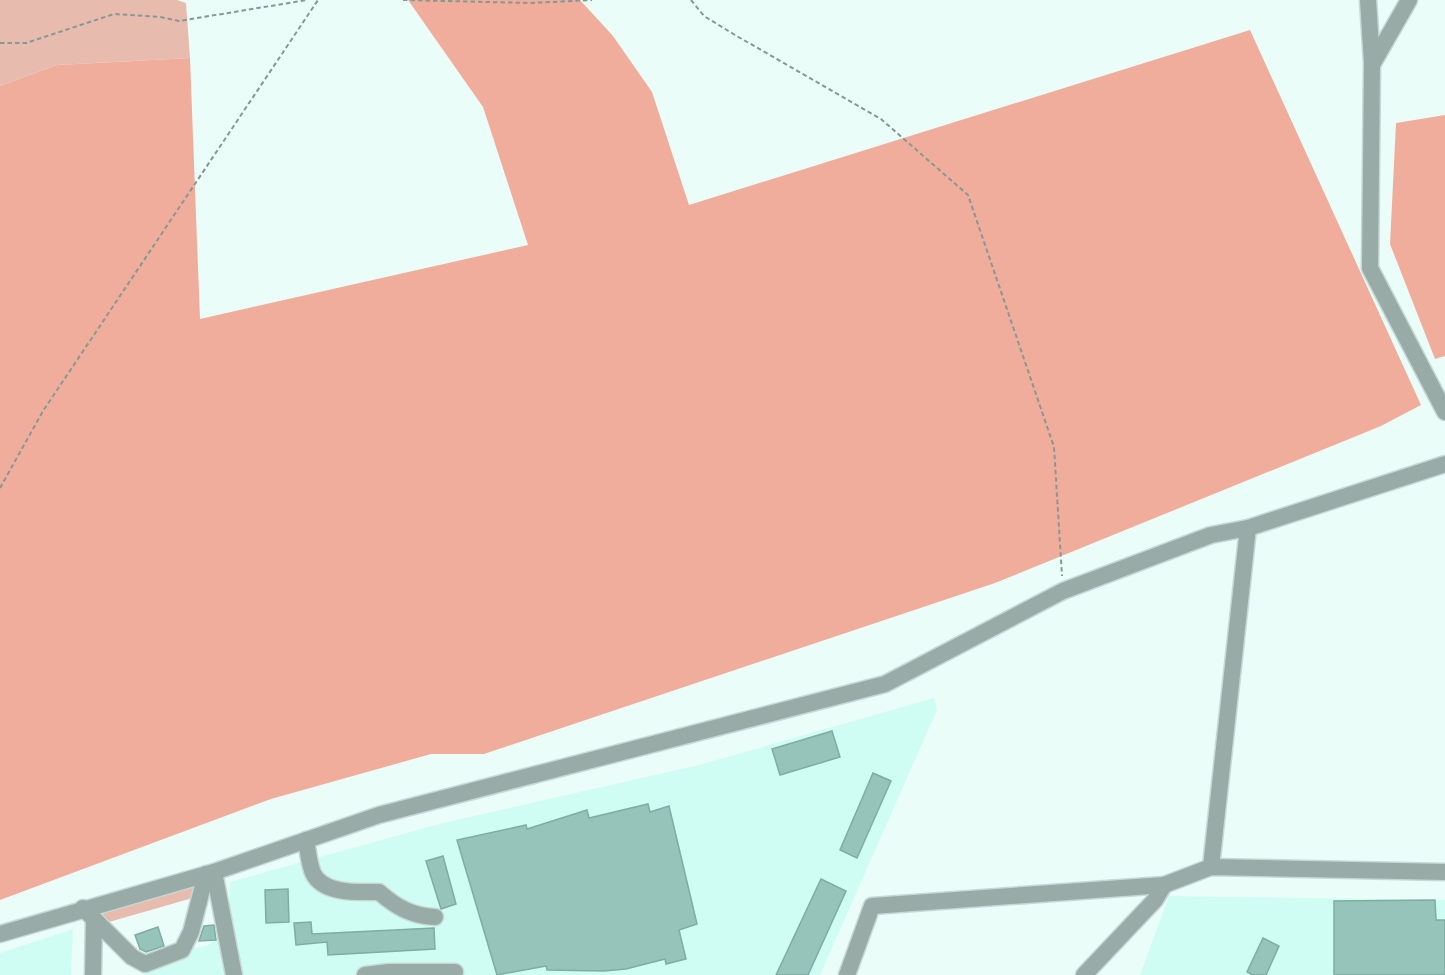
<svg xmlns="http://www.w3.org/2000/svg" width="1445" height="975" font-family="'Source Serif 4',serif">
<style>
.built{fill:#cffdf3}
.green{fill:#e8bbaf}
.forest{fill:#f1ad9c}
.building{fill:#96c3ba;stroke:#7faca3;stroke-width:1.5}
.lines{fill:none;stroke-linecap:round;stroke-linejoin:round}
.minor-casing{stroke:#c7d9d6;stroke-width:19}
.path{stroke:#869894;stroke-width:2;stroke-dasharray:4.5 3;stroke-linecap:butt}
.minor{stroke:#98aba7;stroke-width:16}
</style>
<rect width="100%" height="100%" fill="#ebfdf9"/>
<!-- built -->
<g class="built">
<path d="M 934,698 L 937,710 L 820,975 L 141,975 L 185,959 L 191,948 L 207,946 L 229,930 L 230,882 L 439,824 L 699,765 Z"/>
<path d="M 1169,896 L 1445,900 L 1445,975 L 1140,975 Z"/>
<path d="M 73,929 L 71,975 L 0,975 L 0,953 Z"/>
</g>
<!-- green -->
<g class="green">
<path d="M 0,0 L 177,0 L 186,3 L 190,58 L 57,65 L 0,86 Z"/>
<path d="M 190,887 L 196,889 L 195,895 L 189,899 L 109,922 L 105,922 L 102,916 L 105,912 Z"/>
</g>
<!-- forest -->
<g class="forest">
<path d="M 408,0 L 580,0 L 613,36 L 652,92 L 689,205 L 1250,30 L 1421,405 L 1381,426 L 995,583 L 484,754 L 431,754 L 271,799 L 0,900 L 0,86 L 57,65 L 190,58 L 200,319 L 528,245 L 483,107 Z"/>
<path d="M 1445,115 L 1445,356 L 1435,359 L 1390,244 L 1396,123 Z"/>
</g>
<!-- building -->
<g class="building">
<path d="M 832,731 L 840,757 L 780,775 L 772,749 Z"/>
<path d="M 873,773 L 891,781 L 857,858 L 840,850 Z"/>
<path d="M 648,804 L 650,812 L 669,806 L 697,924 L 679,930 L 686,959 L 666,964 L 665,959 L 626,969 L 604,971 L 547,970 L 546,966 L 497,975 L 457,840 L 526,825 L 527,829 L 587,810 L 589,818 Z"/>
<path d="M 443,856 L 456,904 L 441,909 L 426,861 Z"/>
<path d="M 821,879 L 846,891 L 808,975 L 776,975 Z"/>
<path d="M 288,889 L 289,922 L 266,923 L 265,890 Z"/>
<path d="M 1435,900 L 1436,920 L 1445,920 L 1445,975 L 1334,975 L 1334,901 Z"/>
<path d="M 311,922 L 312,934 L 434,928 L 435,949 L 328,955 L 327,942 L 296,945 L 294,923 Z"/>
<path d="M 214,925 L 216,940 L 199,941 L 204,926 Z"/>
<path d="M 158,927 L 164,946 L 146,952 L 140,949 L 135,935 Z"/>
<path d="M 1263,938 L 1279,946 L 1266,975 L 1253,975 L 1247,972 Z"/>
</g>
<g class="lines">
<!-- minor casing -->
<g class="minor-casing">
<g id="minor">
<path d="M 1368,0 L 1372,63 L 1370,268 L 1445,412"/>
<path d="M 1373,63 L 1409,0"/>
<path d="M 306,840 C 308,851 309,864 313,873 C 323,895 360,892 379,892 C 396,907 412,916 435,917"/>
<path d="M 1211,867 L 1248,528"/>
<path d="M 214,872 L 234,975"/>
<path d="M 83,908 L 132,957 L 145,964 L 182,950 L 191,932 L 206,874"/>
<path d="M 0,934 L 214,872 L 379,815 L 885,684 L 1063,591 L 1211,535 L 1248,528 L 1445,464"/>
<path d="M 93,975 L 94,920"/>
<path d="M 365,975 L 389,972 L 455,972"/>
<path d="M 847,975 L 872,906 L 1164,885 L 1211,867 L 1445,872"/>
<path d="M 1084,975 L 1155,900 L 1164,885"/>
</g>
</g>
<!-- path -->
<g class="path">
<path d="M 403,0 L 530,3 L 592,0"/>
<path d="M 691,0 L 704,16 L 735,35 L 881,119 L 968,195 L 1054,447 L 1062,576"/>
<path d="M 0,43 L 26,43 L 114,14 L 160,17 L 179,21 L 307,0"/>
<path d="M 0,488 L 43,411 L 318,0"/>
</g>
<!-- minor -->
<use href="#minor" class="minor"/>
</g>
</svg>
